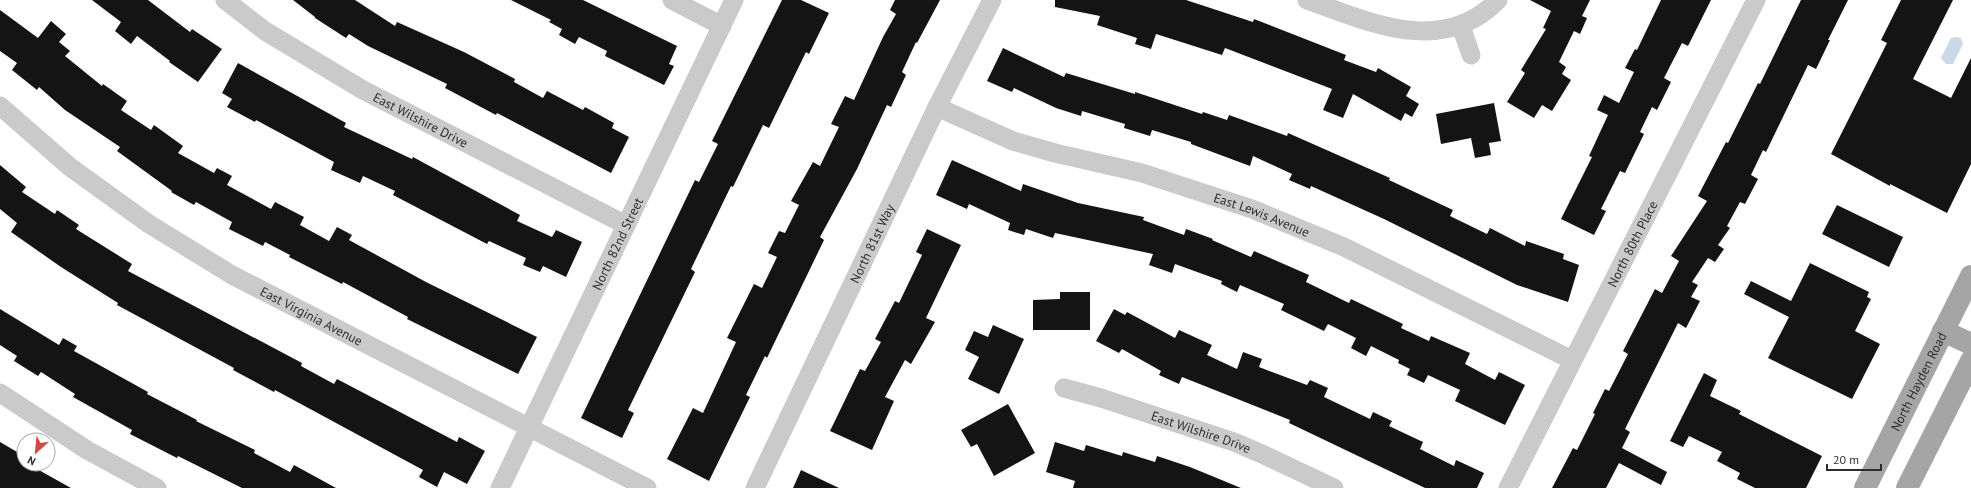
<svg xmlns="http://www.w3.org/2000/svg" width="1971" height="488" font-family="'PT Sans',sans-serif">
<style>
.water{fill:#cbd9e7}
.building{fill:#141414}
.lines{fill:none;stroke-linecap:round;stroke-linejoin:round}
.minor{stroke:#cacaca;stroke-width:19}
.primary{stroke:#a5a5a5;stroke-width:22}
.labels{text-anchor:middle;stroke-width:4;stroke-linejoin:round;paint-order:stroke}
.street-label{font-size:13px;fill:#2d2d2d;stroke:#fff}
</style>
<rect width="100%" height="100%" fill="#fff"/>
<!-- water -->
<path class="water" d="M 1957,37 L 1961,38 L 1963,44 L 1953,64 L 1946,64 L 1941,58 L 1951,38 Z"/>
<!-- building -->
<g class="building">
<path d="M 92,0 L 148,0 L 190,32 L 192,29 L 222,49 L 198,82 L 169,62 L 170,61 L 137,36 L 131,44 L 115,31 L 121,22 Z"/>
<path d="M 293,0 L 355,0 L 395,26 L 397,22 L 464,52 L 515,79 L 514,82 L 543,98 L 547,91 L 583,110 L 585,107 L 614,123 L 612,128 L 629,137 L 611,173 L 497,113 L 496,115 L 445,88 L 447,84 L 368,46 L 349,34 L 346,38 L 315,18 L 315,17 Z"/>
<path d="M 511,0 L 583,0 L 677,46 L 669,64 L 674,66 L 664,85 L 605,56 L 607,51 L 579,37 L 575,44 L 559,35 L 562,29 L 549,22 L 551,20 Z"/>
<path d="M 782,0 L 801,0 L 829,13 L 809,54 L 806,52 L 769,128 L 763,125 L 733,187 L 731,186 L 691,269 L 695,272 L 628,410 L 634,413 L 622,438 L 581,418 L 695,180 L 699,182 L 718,144 L 712,141 Z"/>
<path d="M 895,0 L 940,0 L 917,43 L 916,42 L 902,72 L 906,75 L 891,107 L 887,105 L 857,169 L 820,237 L 824,240 L 767,358 L 765,356 L 746,395 L 750,397 L 709,481 L 667,459 L 693,408 L 703,413 L 736,342 L 727,338 L 754,284 L 762,288 L 777,257 L 768,253 L 779,231 L 785,233 L 799,205 L 791,201 L 813,162 L 820,166 L 839,127 L 831,124 L 845,96 L 854,100 L 883,37 L 896,14 L 890,10 Z"/>
<path d="M 1055,0 L 1186,0 L 1253,22 L 1254,19 L 1346,55 L 1344,60 L 1376,72 L 1378,68 L 1411,87 L 1406,96 L 1419,104 L 1412,117 L 1405,113 L 1401,121 L 1353,94 L 1343,118 L 1323,110 L 1332,89 L 1225,48 L 1222,55 L 1156,34 L 1151,49 L 1135,44 L 1137,38 L 1097,25 L 1100,16 L 1055,7 Z"/>
<path d="M 1530,0 L 1590,0 L 1582,16 L 1587,18 L 1580,34 L 1574,31 L 1559,62 L 1566,67 L 1562,74 L 1571,80 L 1552,111 L 1542,105 L 1534,118 L 1507,102 L 1525,73 L 1521,70 L 1546,29 L 1543,28 L 1551,11 Z"/>
<path d="M 1661,0 L 1711,0 L 1688,46 L 1682,43 L 1664,78 L 1671,82 L 1657,110 L 1652,107 L 1640,132 L 1644,134 L 1625,173 L 1620,171 L 1601,209 L 1606,211 L 1594,235 L 1561,219 L 1592,157 L 1589,156 L 1608,115 L 1597,110 L 1604,95 L 1619,103 L 1634,72 L 1625,68 L 1635,49 L 1637,50 Z"/>
<path d="M 1801,0 L 1848,0 L 1828,40 L 1830,40 L 1816,69 L 1808,65 L 1766,152 L 1763,150 L 1751,175 L 1758,179 L 1745,204 L 1740,202 L 1727,226 L 1730,228 L 1718,245 L 1724,249 L 1715,262 L 1708,258 L 1692,282 L 1698,285 L 1691,297 L 1700,301 L 1686,328 L 1678,323 L 1625,429 L 1630,432 L 1622,448 L 1667,472 L 1661,485 L 1619,463 L 1606,488 L 1552,488 L 1573,448 L 1577,450 L 1595,414 L 1593,413 L 1605,389 L 1609,391 L 1628,354 L 1623,351 L 1655,289 L 1662,293 L 1679,261 L 1671,256 L 1707,201 L 1698,196 L 1726,142 L 1728,143 L 1758,83 L 1760,84 Z"/>
<path d="M 1901,0 L 1953,0 L 1913,79 L 1951,98 L 1971,58 L 1971,164 L 1947,213 L 1890,184 L 1890,186 L 1831,154 L 1887,43 L 1881,40 Z"/>
<path d="M 0,10 L 38,38 L 51,21 L 66,34 L 59,42 L 70,51 L 65,56 L 102,86 L 103,84 L 127,101 L 121,110 L 151,130 L 154,125 L 183,146 L 178,153 L 214,173 L 217,168 L 232,176 L 227,185 L 271,209 L 275,202 L 304,217 L 300,225 L 329,241 L 337,227 L 352,235 L 349,240 L 426,282 L 537,337 L 518,374 L 407,319 L 408,317 L 343,282 L 342,284 L 289,257 L 290,255 L 265,242 L 263,246 L 229,229 L 232,222 L 196,202 L 194,205 L 171,192 L 172,191 L 117,151 L 120,147 L 65,110 L 39,87 L 37,90 L 12,70 L 17,63 L 0,51 Z"/>
<path d="M 1003,48 L 1064,77 L 1066,73 L 1135,94 L 1135,92 L 1202,114 L 1203,112 L 1227,120 L 1229,115 L 1287,136 L 1288,133 L 1390,178 L 1389,180 L 1453,210 L 1450,216 L 1487,234 L 1490,228 L 1525,246 L 1526,241 L 1564,254 L 1563,259 L 1579,265 L 1568,302 L 1517,285 L 1384,219 L 1311,186 L 1310,189 L 1289,180 L 1292,174 L 1253,156 L 1250,166 L 1191,144 L 1191,142 L 1152,130 L 1150,136 L 1124,128 L 1125,124 L 1082,111 L 1081,116 L 1056,108 L 1014,88 L 1012,92 L 987,81 Z"/>
<path d="M 238,63 L 346,123 L 344,127 L 412,159 L 413,157 L 520,215 L 517,221 L 552,237 L 556,230 L 582,242 L 566,277 L 543,266 L 540,272 L 523,265 L 526,258 L 489,241 L 487,244 L 393,195 L 395,191 L 363,176 L 360,183 L 331,170 L 334,162 L 256,120 L 255,122 L 227,107 L 232,99 L 222,93 Z"/>
<path d="M 1494,103 L 1501,141 L 1489,143 L 1491,155 L 1475,158 L 1471,138 L 1441,144 L 1436,114 Z"/>
<path d="M 952,160 L 1021,191 L 1023,184 L 1078,203 L 1144,217 L 1143,220 L 1184,235 L 1186,229 L 1213,239 L 1212,240 L 1251,257 L 1254,251 L 1309,275 L 1306,282 L 1349,303 L 1351,299 L 1403,324 L 1401,328 L 1429,341 L 1431,336 L 1470,353 L 1465,364 L 1495,380 L 1499,372 L 1525,385 L 1505,425 L 1455,401 L 1460,390 L 1428,375 L 1424,383 L 1407,375 L 1410,369 L 1398,363 L 1399,360 L 1371,346 L 1366,356 L 1351,348 L 1356,338 L 1328,324 L 1324,331 L 1281,310 L 1284,304 L 1240,285 L 1237,292 L 1221,284 L 1222,281 L 1175,264 L 1172,273 L 1149,265 L 1153,254 L 1055,233 L 1053,238 L 1026,229 L 1024,235 L 1008,230 L 1010,223 L 969,204 L 967,209 L 936,195 Z"/>
<path d="M 0,165 L 26,187 L 22,192 L 55,214 L 57,210 L 79,225 L 76,229 L 132,264 L 128,271 L 302,363 L 301,366 L 334,384 L 337,379 L 457,442 L 459,437 L 485,451 L 467,484 L 444,472 L 437,487 L 419,477 L 423,470 L 275,390 L 274,392 L 233,370 L 234,368 L 117,305 L 118,303 L 61,267 L 11,232 L 17,223 L 0,209 Z"/>
<path d="M 1837,205 L 1903,237 L 1889,267 L 1822,234 Z"/>
<path d="M 927,229 L 961,245 L 926,318 L 935,322 L 911,364 L 905,360 L 885,397 L 894,401 L 872,450 L 830,431 L 860,369 L 865,371 L 881,342 L 875,339 L 895,301 L 899,303 L 922,255 L 916,252 Z"/>
<path d="M 1810,263 L 1869,292 L 1867,297 L 1871,299 L 1855,331 L 1880,344 L 1852,399 L 1768,358 L 1789,317 L 1744,294 L 1751,281 L 1791,301 Z"/>
<path d="M 1060,292 L 1090,292 L 1090,330 L 1033,330 L 1033,300 L 1060,299 Z"/>
<path d="M 0,309 L 59,345 L 63,338 L 77,346 L 74,351 L 148,392 L 147,394 L 197,420 L 196,421 L 255,450 L 254,453 L 290,472 L 294,465 L 336,488 L 242,488 L 178,456 L 177,458 L 130,434 L 132,430 L 73,397 L 75,394 L 41,372 L 38,376 L 14,361 L 17,356 L 0,345 Z"/>
<path d="M 1114,309 L 1125,315 L 1127,312 L 1175,338 L 1179,330 L 1212,345 L 1207,355 L 1237,369 L 1243,352 L 1262,359 L 1259,367 L 1307,385 L 1310,380 L 1328,388 L 1324,397 L 1370,419 L 1373,412 L 1392,421 L 1389,426 L 1423,442 L 1420,449 L 1454,466 L 1456,460 L 1484,473 L 1477,488 L 1425,488 L 1289,423 L 1290,420 L 1182,377 L 1179,384 L 1159,375 L 1161,371 L 1122,349 L 1119,353 L 1096,341 Z"/>
<path d="M 993,325 L 1024,339 L 999,394 L 968,379 L 979,357 L 965,350 L 974,331 L 988,337 Z"/>
<path d="M 1704,373 L 1717,380 L 1710,396 L 1741,411 L 1739,414 L 1822,456 L 1806,488 L 1755,488 L 1737,479 L 1740,473 L 1717,461 L 1722,452 L 1689,436 L 1683,447 L 1670,441 Z"/>
<path d="M 1008,404 L 1035,453 L 994,476 L 977,444 L 971,447 L 961,430 Z"/>
<path d="M 0,442 L 24,456 L 21,460 L 24,464 L 28,464 L 71,488 L 0,488 Z"/>
<path d="M 1055,442 L 1084,451 L 1086,445 L 1122,456 L 1123,452 L 1155,462 L 1157,456 L 1190,467 L 1241,488 L 1073,488 L 1075,481 L 1046,472 Z"/>
<path d="M 801,470 L 839,488 L 793,488 Z"/>
</g>
<g class="lines">
<!-- minor -->
<g class="minor">
<path id="s1" d="M 225,0 L 265,31 L 363,90 L 626,225"/>
<path d="M 672,0 L 722,26"/>
<path d="M 1307,0 C 1370,22 1442,57 1498,0"/>
<path d="M 1461,26 L 1471,55"/>
<path id="s2" d="M 0,106 L 70,167 L 149,224 L 232,275 L 647,488"/>
<path id="s3" d="M 937,107 L 1013,141 L 1055,153 L 1142,173 L 1252,209 L 1344,247 L 1572,360"/>
<path id="s4" d="M 1064,388 L 1101,398 L 1234,442 L 1262,454 L 1334,488"/>
<path d="M 0,393 L 87,450 L 157,488"/>
<path id="s5" d="M 500,488 L 734,0"/>
<path id="s6" d="M 755,488 L 937,107 L 992,0"/>
<path id="s7" d="M 1508,488 L 1756,0"/>
</g>
<!-- primary -->
<g class="primary">
<path d="M 1943,331 L 1971,344"/>
<path id="s8" d="M 1865,488 L 1971,276"/>
<path d="M 1907,488 L 1971,361"/>
</g>
</g>
<g class="labels">
<!-- street labels -->
<g class="street-label">
<text dy="5" stroke="none"><textPath href="#s1" startOffset="230">East Wilshire Drive</textPath></text>
<text dy="5" stroke="none"><textPath href="#s3" startOffset="343">East Lewis Avenue</textPath></text>
<text dy="5" stroke="none"><textPath href="#s6" startOffset="271">North 81st Way</textPath></text>
<text dy="5" stroke="none"><textPath href="#s5" startOffset="271">North 82nd Street</textPath></text>
<text dy="5" stroke="none"><textPath href="#s7" startOffset="274">North 80th Place</textPath></text>
<text dy="5" stroke="none"><textPath href="#s2" startOffset="377">East Virginia Avenue</textPath></text>
<text dy="5" stroke="none"><textPath href="#s8" startOffset="119">North Hayden Road</textPath></text>
<text dy="5" stroke="none"><textPath href="#s4" startOffset="144">East Wilshire Drive</textPath></text>
</g>
</g>
<!-- north arrow -->
<g transform="translate(36 452) rotate(207)"><circle r="19" fill="#ffffff" stroke="#ababab"/>
<path d="M0-3L7 15L0 10L-7 15Z" fill="#d24842"/>
<text y="-6" font-size="11" font-weight="bold" text-anchor="middle" fill="#2d2d2d">N</text>
</g>
<!-- scale -->
<path d="M1827 464v6h54v-6" fill="none" stroke="#2d2d2d" stroke-width="2"/>
<text x="1833" y="464" font-size="12" fill="#2d2d2d" stroke="#ffffff" stroke-width="3" paint-order="stroke">20 m</text>
</svg>
